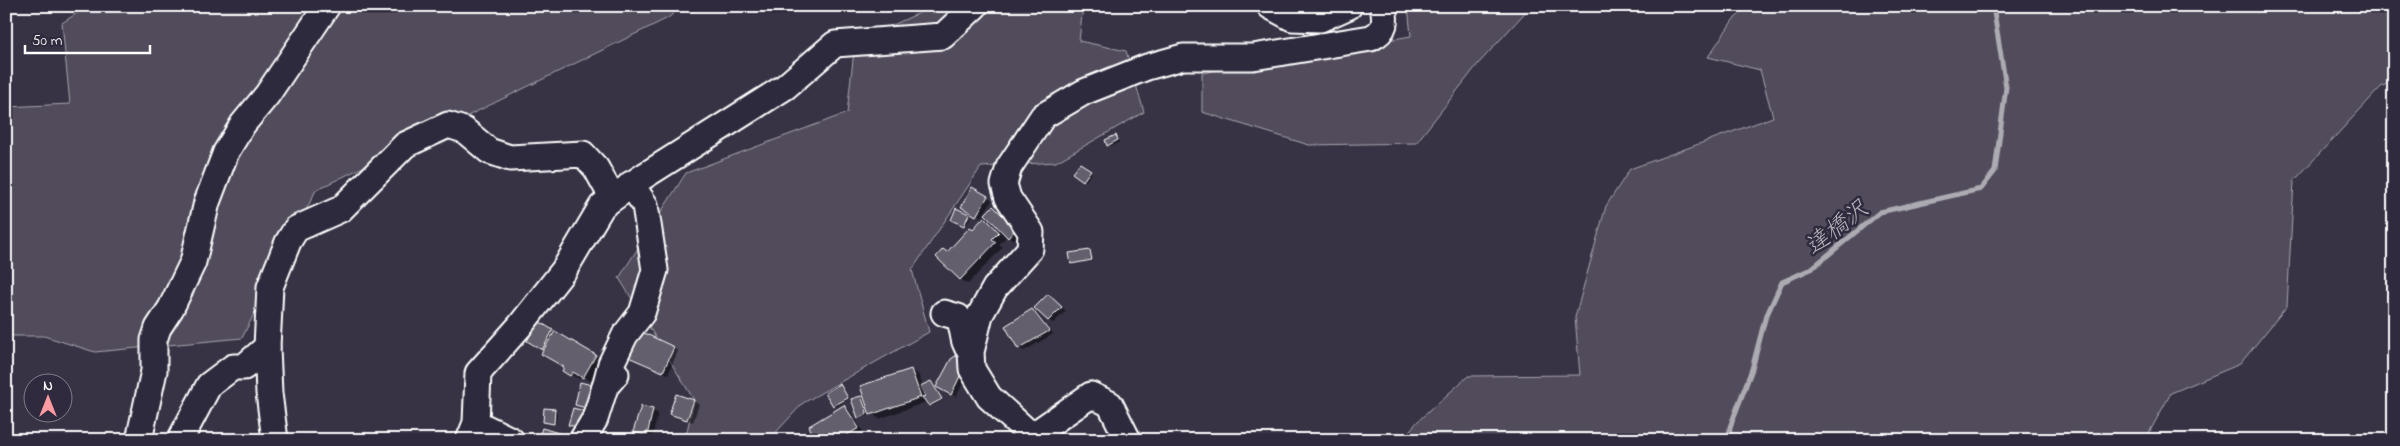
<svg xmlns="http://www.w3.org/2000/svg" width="2400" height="446" font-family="'Indie Flower','Klee One',sans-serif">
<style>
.green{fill:#514c5c;stroke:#a8a6ae}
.shadow{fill:#0007;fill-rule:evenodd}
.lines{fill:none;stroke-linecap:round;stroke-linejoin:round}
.stream{stroke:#adabb2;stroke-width:5}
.building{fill:#635f6d;stroke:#fff}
.minor-casing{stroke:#fff;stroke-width:29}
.minor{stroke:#2f2a3d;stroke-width:25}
.labels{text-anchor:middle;stroke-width:5;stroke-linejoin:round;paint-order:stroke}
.water-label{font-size:24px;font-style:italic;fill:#b4b2b9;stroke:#2f2a3d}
</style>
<rect width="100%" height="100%" fill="#373345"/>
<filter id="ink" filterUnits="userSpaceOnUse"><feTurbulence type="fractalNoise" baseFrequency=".02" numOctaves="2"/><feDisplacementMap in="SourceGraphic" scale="10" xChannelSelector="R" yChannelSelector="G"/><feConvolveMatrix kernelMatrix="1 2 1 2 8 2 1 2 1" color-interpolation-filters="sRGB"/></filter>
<g filter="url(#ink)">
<!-- green -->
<g class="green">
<path d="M 88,6 L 682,6 L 668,18 L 316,190 L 242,338 L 95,352 L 44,336 L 6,336 L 6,107 L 70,104 L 62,23 Z"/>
<path d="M 935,6 L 1093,6 L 1082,14 L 1079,41 L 1126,51 L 1144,112 L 1056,162 L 981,167 L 912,270 L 929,332 L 803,403 L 769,440 L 685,440 L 694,400 L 619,278 L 686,173 L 847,113 L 855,42 Z"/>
<path d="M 1408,6 L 1531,6 L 1478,64 L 1416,143 L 1309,145 L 1202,112 L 1202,73 L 1411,36 Z"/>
<path d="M 1749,6 L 2394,6 L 2394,80 L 2381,87 L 2294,181 L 2287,306 L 2240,364 L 2171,393 L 2145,440 L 1401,440 L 1418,421 L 1468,376 L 1580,375 L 1575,317 L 1606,206 L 1630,169 L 1773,117 L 1760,70 L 1708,57 L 1733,20 Z"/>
</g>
<!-- shadow -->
<g class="shadow">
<path d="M 1116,136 L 1120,142 L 1111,146 L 1108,145 Z"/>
<path d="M 1080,164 L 1092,172 L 1086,181 L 1074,173 Z"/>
<path d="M 973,189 L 992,200 L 982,217 L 963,206 Z"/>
<path d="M 993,207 L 1021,232 L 1014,240 L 1007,236 L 999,244 L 1003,247 L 968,284 L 960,279 L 947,253 L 984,219 L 1000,231 L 1001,229 Z"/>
<path d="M 957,210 L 971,216 L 966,226 L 952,219 Z"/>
<path d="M 1090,251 L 1093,261 L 1073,263 Z"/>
<path d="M 1048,295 L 1066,311 L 1053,323 L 1048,320 Z"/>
<path d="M 1032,310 L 1037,313 L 1053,334 L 1024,351 L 1019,348 L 1006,327 Z"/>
<path d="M 552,331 L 603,360 L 591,381 L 581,375 L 579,379 L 564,371 L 565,367 L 545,350 L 528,341 Z"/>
<path d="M 673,348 L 678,351 L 668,374 L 633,358 Z"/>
<path d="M 952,360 L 966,377 L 956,397 L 938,386 Z"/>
<path d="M 911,370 L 918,374 L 923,386 L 931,382 L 934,384 L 943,400 L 932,406 L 926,402 L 879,419 L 870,411 L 868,416 L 859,417 L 861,397 L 867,400 ZM 916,393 L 924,397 L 924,400 L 915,395 Z"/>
<path d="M 840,386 L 849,399 L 836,407 L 834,405 Z"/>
<path d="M 677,395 L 699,404 L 693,422 L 676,416 Z"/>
<path d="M 844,407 L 849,410 L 863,431 L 848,440 L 820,440 Z"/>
<path d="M 641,408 L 658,413 L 652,438 L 635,432 Z"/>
<path d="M 555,411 L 557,412 L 556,424 L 544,422 Z"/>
<path d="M 543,429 L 565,436 L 570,440 L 539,440 Z"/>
</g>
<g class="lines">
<!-- stream -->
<path class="stream" d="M 1729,440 L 1730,427 L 1752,369 L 1765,319 L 1782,282 L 1811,269 L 1880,212 L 1981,189 L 1995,171 L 2006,87 L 1993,6"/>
</g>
<!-- building -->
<g class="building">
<path d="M 1116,135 L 1118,140 L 1107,146 L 1105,140 Z"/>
<path d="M 1080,163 L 1091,170 L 1083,181 L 1072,173 Z"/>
<path d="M 972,187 L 988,196 L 976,216 L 961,207 Z"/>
<path d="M 993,206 L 1016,229 L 1008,238 L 985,214 Z"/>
<path d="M 956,208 L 969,214 L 964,226 L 951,220 Z"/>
<path d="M 984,217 L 999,232 L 992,239 L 996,242 L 960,280 L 936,257 L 943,249 L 947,252 L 970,227 L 973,229 Z"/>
<path d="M 1090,250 L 1092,260 L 1071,264 L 1069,253 Z"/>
<path d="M 1048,294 L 1062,307 L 1048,321 L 1034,308 Z"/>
<path d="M 1032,309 L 1049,331 L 1018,349 L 1005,326 Z"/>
<path d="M 538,321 L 553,330 L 542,350 L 527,341 Z"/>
<path d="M 555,331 L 596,355 L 583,378 L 573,372 L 570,376 L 562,371 L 564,367 L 541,354 Z"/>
<path d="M 640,331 L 674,347 L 663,372 L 626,356 Z"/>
<path d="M 957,355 L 960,355 L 961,374 L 951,395 L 936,387 L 951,359 Z"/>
<path d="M 911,369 L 921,397 L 870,415 L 860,386 Z"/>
<path d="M 931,381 L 942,399 L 929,406 L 922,397 L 925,396 L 920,386 Z"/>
<path d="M 580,382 L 592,385 L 586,408 L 575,405 Z"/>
<path d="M 840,384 L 848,398 L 833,406 L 825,393 Z"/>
<path d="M 676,394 L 694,400 L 687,420 L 669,414 Z"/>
<path d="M 861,396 L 867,412 L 866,415 L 858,418 L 851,399 Z"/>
<path d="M 844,405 L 859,428 L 839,440 L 819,440 L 815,433 L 813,435 L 809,426 Z"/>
<path d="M 641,406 L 653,409 L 647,436 L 633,432 Z"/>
<path d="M 544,408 L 555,409 L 554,424 L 543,422 Z"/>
<path d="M 573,408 L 585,411 L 582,428 L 568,425 Z"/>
<path d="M 542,428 L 565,435 L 564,440 L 538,440 Z"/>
<path d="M 805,432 L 809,438 L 812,436 L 815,440 L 794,440 Z"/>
</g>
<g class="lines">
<!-- minor casing -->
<g class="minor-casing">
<g id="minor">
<path d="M 1270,6 L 1292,18 L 1320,19 L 1349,6"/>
<path d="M 944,313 L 958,317 C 965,329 961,341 970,351"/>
<path d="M 267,347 L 270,287 L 288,242 L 296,229 L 341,209 L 405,145 L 448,125 L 464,130 L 489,151 L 510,158 L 583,154 L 596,168 L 612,197"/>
<path d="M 605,387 L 611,364 L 625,335 L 642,313 L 655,270 L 645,205 L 631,184"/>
<path d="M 476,423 L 511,440"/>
<path d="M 139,440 L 154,371 L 154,340 L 158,328 L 171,308 L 193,262 L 207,202 L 226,152 L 243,124 L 267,95 L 327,6"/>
<path d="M 180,440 L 209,385 L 233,367 L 244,367 L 267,347 L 269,393 L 275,440"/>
<path d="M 469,440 L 476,423 L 478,373 L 519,327 L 564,270 L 602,206 L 641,178 L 785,87 L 835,44 L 943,36 L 975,6"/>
<path d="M 582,440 L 595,419 L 605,387 L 616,374"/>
<path d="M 1128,440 L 1110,404 L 1091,395 L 1032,436 L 989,397 L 972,369 L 971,352 L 980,315 L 995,288 L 1030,249 L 1031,232 L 1008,198 L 1004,184 L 1009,167 L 1043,116 L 1084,92 L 1147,67 L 1183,57 L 1253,57 L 1371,38 C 1386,31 1386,21 1383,6"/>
</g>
</g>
<!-- minor -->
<use href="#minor" class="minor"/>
</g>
</g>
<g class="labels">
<!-- water labels -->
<g class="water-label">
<text transform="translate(1836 227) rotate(-38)" y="8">達橋沢</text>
</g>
</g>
<!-- margin -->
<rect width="2400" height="446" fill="none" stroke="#2f2a3d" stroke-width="25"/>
<rect x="12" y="12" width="2375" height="421" fill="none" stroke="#fff" stroke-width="2" filter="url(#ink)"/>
<!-- north arrow -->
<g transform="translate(48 398)"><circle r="24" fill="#2f2a3d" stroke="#827f8b"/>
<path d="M0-4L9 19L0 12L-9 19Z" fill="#ff9aa2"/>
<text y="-8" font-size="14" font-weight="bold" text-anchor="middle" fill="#ffffff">N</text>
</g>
<!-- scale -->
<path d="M25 45v8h125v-8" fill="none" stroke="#ffffff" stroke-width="2.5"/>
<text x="32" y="45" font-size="15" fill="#ffffff" stroke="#2f2a3d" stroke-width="4" paint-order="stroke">50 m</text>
</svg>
